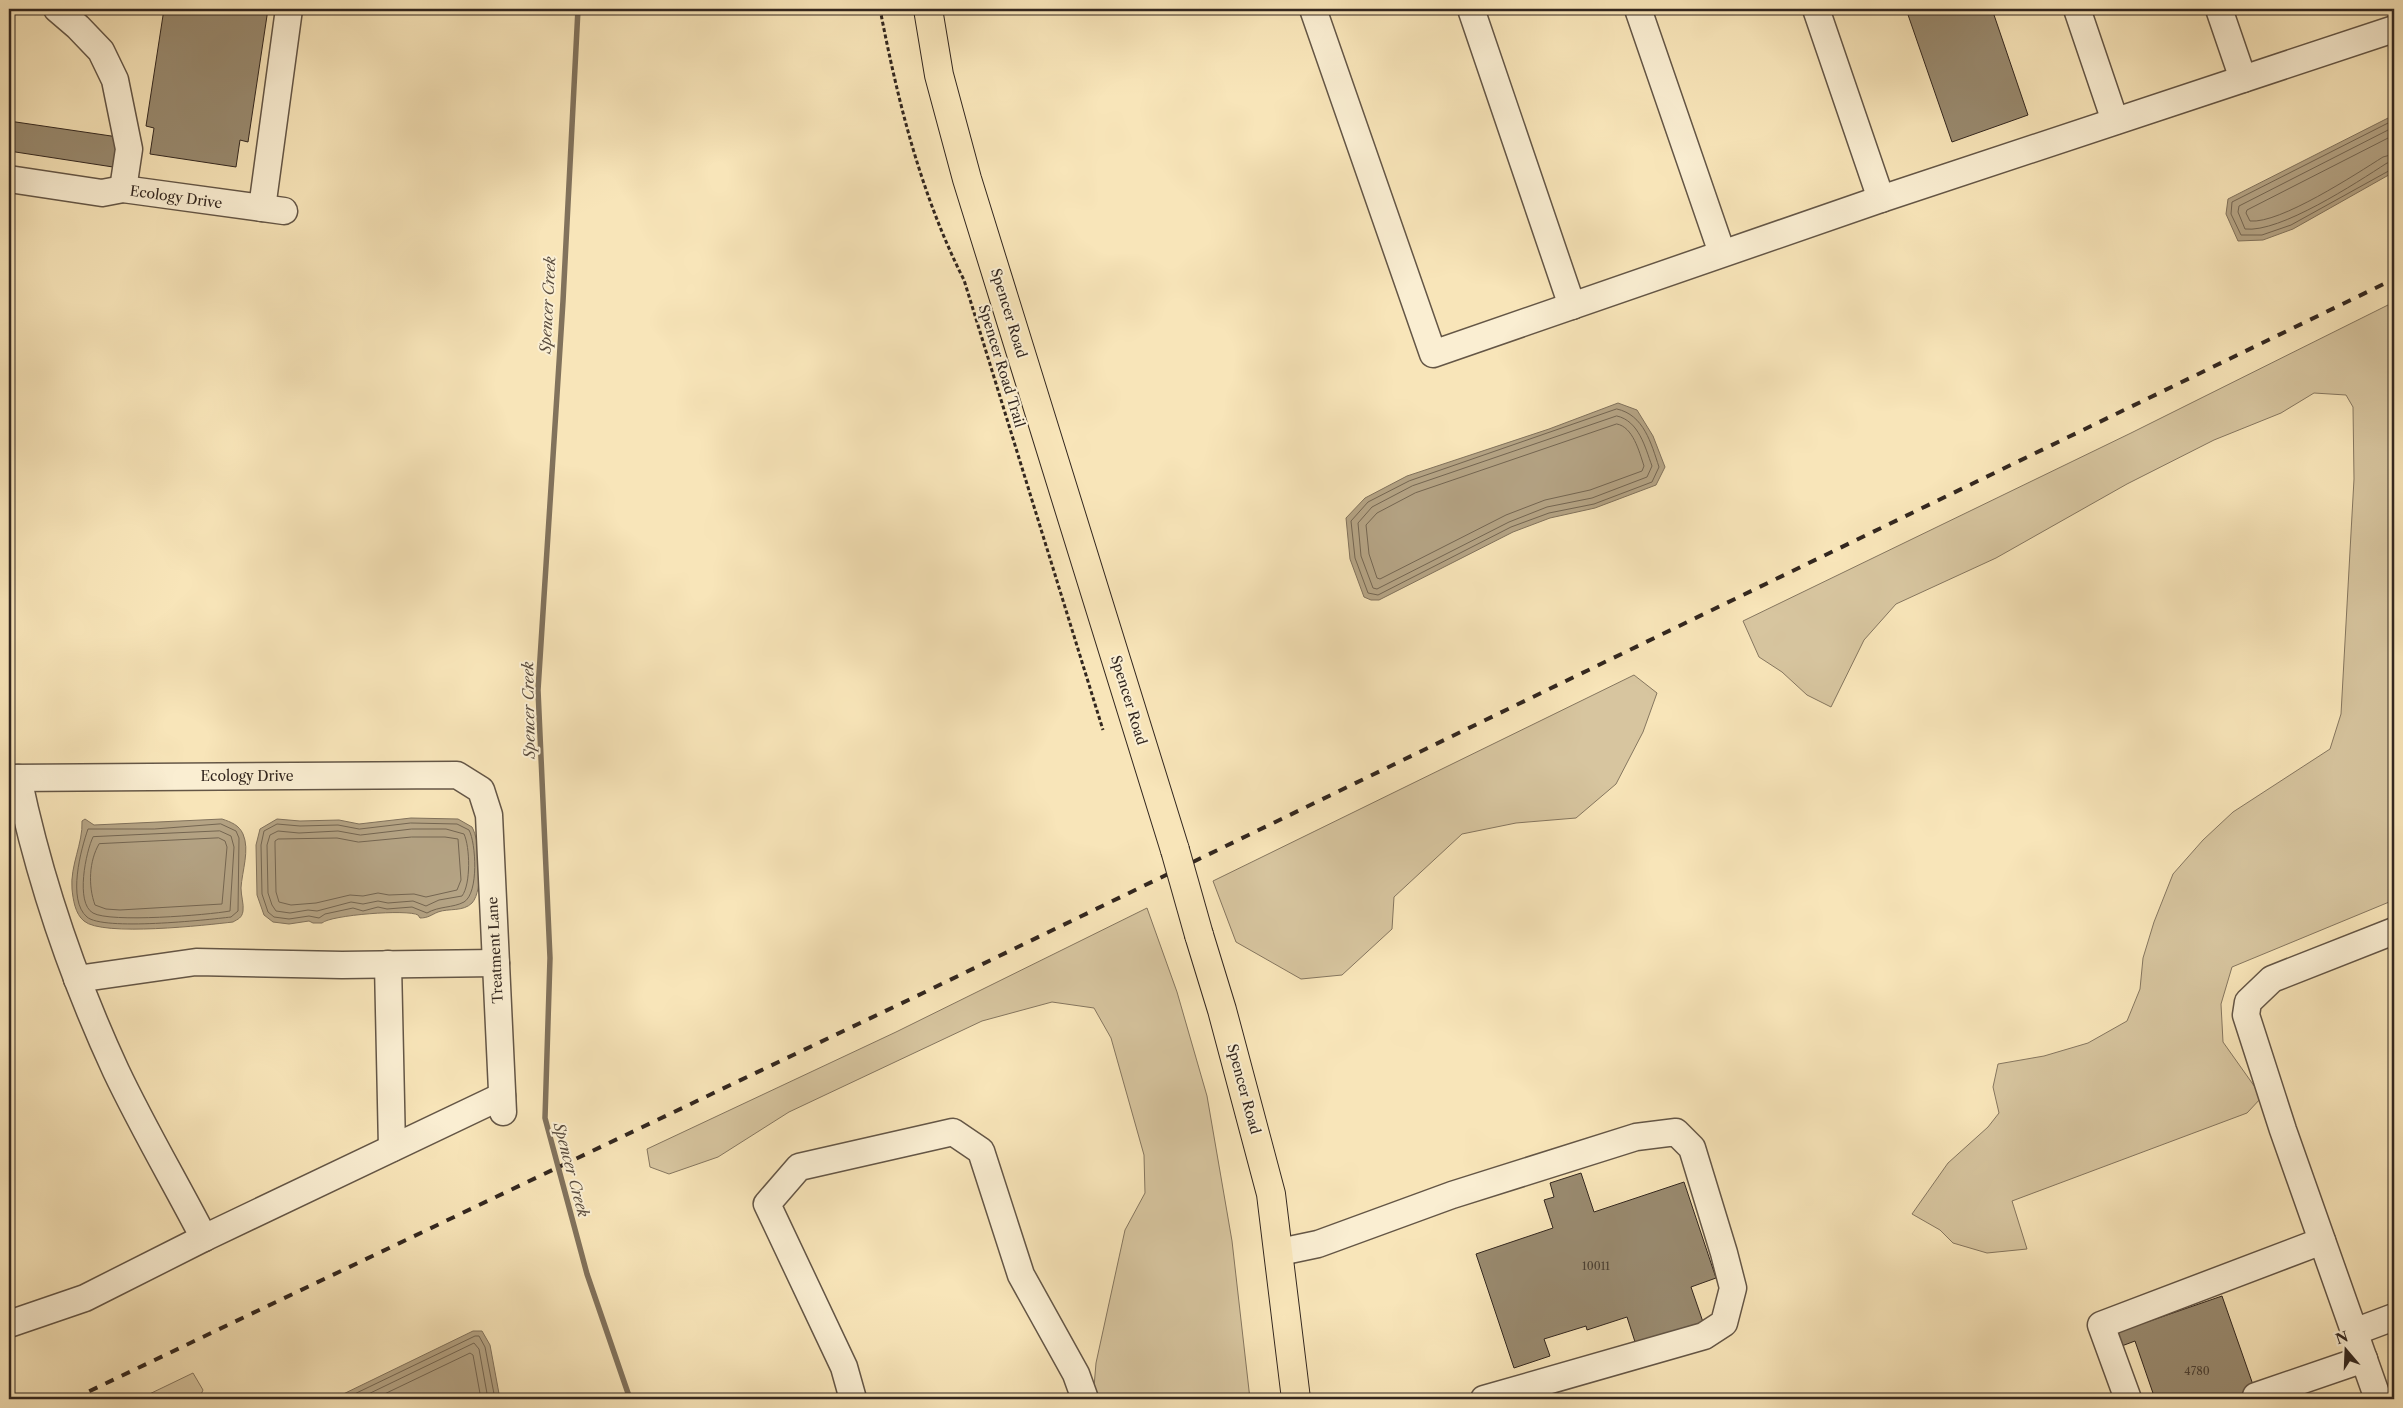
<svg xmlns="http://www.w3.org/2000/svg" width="2403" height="1408" font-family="'Libre Caslon Text',serif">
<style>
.green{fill:#d7c59f;stroke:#85765f}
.water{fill:#b5a485;stroke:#81725c}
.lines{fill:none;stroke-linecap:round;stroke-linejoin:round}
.shore{stroke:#746652;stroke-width:1}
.stream{stroke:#81725c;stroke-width:5.5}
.building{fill:#998a6f;stroke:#33271f}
.minor-casing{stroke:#645646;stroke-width:29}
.major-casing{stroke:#33271f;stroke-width:30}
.path{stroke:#33271f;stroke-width:3;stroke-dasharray:4 2.5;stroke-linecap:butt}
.minor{stroke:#faeed2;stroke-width:26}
.major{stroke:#f8e5b9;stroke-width:28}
.rail{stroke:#33271f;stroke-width:4;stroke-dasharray:9 9;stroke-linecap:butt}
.major-bridge-casing{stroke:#33271f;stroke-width:30;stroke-linecap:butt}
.major-bridge{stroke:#f8e5b9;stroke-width:28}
.labels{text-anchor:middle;stroke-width:4;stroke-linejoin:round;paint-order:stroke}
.number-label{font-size:11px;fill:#4c4033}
.street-label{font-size:14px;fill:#33271f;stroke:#faeed2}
.water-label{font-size:15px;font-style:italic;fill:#5a4c3e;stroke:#faeed2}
</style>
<rect width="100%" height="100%" fill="#f8e5b9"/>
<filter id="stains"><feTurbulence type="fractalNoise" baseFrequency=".004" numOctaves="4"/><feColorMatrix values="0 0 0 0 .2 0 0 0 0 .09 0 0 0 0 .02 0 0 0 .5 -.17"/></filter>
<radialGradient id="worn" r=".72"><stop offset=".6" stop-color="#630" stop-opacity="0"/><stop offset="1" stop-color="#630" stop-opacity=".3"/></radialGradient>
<!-- green -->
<g class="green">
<path d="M 2394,302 L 2394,900 L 2232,967 L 2221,1004 L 2223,1042 L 2262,1097 L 2247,1113 L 2012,1201 L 2027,1249 L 1987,1253 L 1953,1243 L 1940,1230 L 1912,1214 L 1948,1163 L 1988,1127 L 1999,1113 L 1993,1087 L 1998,1064 L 2044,1056 L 2088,1043 L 2127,1021 L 2140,989 L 2143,958 L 2154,922 L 2173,874 L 2203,840 L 2233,812 L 2330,749 L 2341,714 L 2354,479 L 2353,407 L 2346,395 L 2314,393 L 2281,413 L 2214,440 L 2127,484 L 1996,558 L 1896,604 L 1864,640 L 1831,707 L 1807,695 L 1782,672 L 1759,657 L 1743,621 L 2131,433 Z"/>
<path d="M 1634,675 L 1657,693 L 1643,732 L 1616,784 L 1576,818 L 1516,823 L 1462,834 L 1394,897 L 1392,929 L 1342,975 L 1301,979 L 1236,942 L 1213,881 Z"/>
<path d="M 1147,908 L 1177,992 L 1207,1096 L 1232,1241 L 1250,1399 L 1181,1399 L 1181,1397 L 1177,1399 L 1093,1399 L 1096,1363 L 1125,1230 L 1145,1193 L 1144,1155 L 1111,1038 L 1094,1008 L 1052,1002 L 982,1021 L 789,1112 L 718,1157 L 669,1174 L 650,1167 L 647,1149 L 896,1032 Z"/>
<path d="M 193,1373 L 203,1390 L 199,1399 L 139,1399 Z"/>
</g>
<!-- water -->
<g class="water">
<path d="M 2394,115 L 2394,172 L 2293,229 L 2263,240 L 2238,241 L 2226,214 L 2228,199 Z"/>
<path d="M 1618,403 L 1637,410 L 1653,436 L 1665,467 L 1656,485 L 1595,508 L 1550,518 L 1513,532 L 1379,600 L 1371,600 L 1364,597 L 1350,559 L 1346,518 L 1365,498 L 1407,476 L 1549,429 Z"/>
<path d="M 411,818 L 458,819 L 472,827 C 480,841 484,890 472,903 C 463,912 449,908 438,912 C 431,915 428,918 420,918 L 418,915 C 408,909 330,915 322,923 L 313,923 L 309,921 L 289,924 L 273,922 L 264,915 L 257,895 L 256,845 L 260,829 L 277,819 L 300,821 L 339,820 L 359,824 Z"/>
<path d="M 85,819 L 94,825 L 222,819 C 231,822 239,825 243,834 C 250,850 242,871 241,888 C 241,896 244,904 243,911 C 242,918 238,919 233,922 C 207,925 102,937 84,921 C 75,914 73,899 72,889 C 70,865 83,844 82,821 Z"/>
<path d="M 473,1331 L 482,1331 L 490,1345 L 500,1399 L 333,1399 Z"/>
</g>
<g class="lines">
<!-- shore -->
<g class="shore">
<path d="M 2394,120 L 2232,202 L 2231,214 L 2241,235 L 2262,235 L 2291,225 L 2394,168"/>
<path d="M 2394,127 L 2239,206 L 2238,212 L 2245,229 C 2280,233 2356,183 2387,163 L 2394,162"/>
<path d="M 2394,135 L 2247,210 L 2246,213 L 2250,221 C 2280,224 2356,174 2383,157 L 2394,154"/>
<path d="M 1617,409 C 1644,415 1651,443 1659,467 L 1652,482 L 1594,504 L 1549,513 L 1511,527 L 1378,595 L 1368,593 L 1355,558 L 1351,521 L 1368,502 L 1409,481 Z"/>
<path d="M 1617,416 C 1639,421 1645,447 1652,466 L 1647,477 L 1592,498 L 1547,507 L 1509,522 L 1377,589 L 1373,588 L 1361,556 L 1358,523 L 1372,507 L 1412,486 Z"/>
<path d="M 1617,424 C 1633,427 1639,451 1644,466 L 1642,471 L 1590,490 L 1545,500 L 1506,515 L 1380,579 L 1377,578 L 1369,554 L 1366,525 L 1377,513 L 1415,493 Z"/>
<path d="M 411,823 L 457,824 L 469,830 C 476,843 479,893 464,902 C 453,908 439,906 427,913 L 412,907 L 387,909 L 378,907 L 363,911 L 353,908 L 325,914 L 319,918 L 309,916 L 289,919 L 274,917 L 268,912 L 262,894 L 261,845 L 264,831 L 277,824 L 300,826 L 338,825 L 359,829 Z"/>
<path d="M 221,824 L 236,831 L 239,838 L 238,911 L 231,917 C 206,920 103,931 87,917 C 67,900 81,849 88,829 L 154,829 Z"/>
<path d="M 412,829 L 446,829 L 464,834 C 470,847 471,884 462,896 L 439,900 L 426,906 L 413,901 L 388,903 L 378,901 L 363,904 L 351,902 L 317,911 L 308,910 L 290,913 L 276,911 L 272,905 L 268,893 L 267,845 L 270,835 L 278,831 L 299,833 L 338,831 L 360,835 Z"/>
<path d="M 220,831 L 231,836 L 234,847 L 230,911 C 208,915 110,923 93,913 C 75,903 86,851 93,837 Z"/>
<path d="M 412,837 L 445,837 L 458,839 L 461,880 L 457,890 L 426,897 L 414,894 L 389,895 L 378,893 L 363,896 L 350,895 L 316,903 L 291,905 L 279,902 L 276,892 L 275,846 L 275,841 L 278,839 L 337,838 L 358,842 Z"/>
<path d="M 219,838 L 225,841 L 227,847 L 222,904 L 120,910 L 106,909 L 95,905 C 88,886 89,861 99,844 Z"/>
<path d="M 344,1399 L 475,1336 L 479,1336 L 485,1347 L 495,1399"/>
<path d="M 358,1399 L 474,1343 L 479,1349 L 488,1399"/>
<path d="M 374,1399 L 470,1353 L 473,1355 L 481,1399"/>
</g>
<!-- stream -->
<path class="stream" d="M 578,9 L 563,301 L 538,690 L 550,958 L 545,1118 L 587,1274 L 630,1399"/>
</g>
<!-- building -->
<g class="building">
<path d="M 164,9 L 268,9 L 248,142 L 240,140 L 236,167 L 150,154 L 154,128 L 146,126 Z"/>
<path d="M 1906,9 L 1992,9 L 2028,115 L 1952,142 Z"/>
<path d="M 9,121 L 118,137 L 113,167 L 9,151 Z"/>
<path d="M 1581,1173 L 1594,1212 L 1684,1182 L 1716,1278 L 1691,1287 L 1703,1322 L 1636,1345 L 1627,1317 L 1587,1330 L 1586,1326 L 1544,1339 L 1550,1356 L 1514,1368 L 1476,1254 L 1553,1228 L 1544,1200 L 1554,1197 L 1550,1183 Z"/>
<path d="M 2222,1296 L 2258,1399 L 2155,1399 L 2135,1341 L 2119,1347 L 2115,1333 Z"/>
</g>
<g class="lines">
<!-- minor casing -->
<g class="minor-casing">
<g id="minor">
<path d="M 57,9 L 78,27 L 101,51 L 115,80 L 129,149 L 123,189"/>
<path d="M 1313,9 L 1433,354 L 1881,199 L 2394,29"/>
<path d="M 1471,9 L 1572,306"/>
<path d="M 1638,9 L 1722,253"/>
<path d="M 1816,9 L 1881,199"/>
<path d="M 2077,9 L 2115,121"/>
<path d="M 2219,9 L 2243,79"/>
<path d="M 9,179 L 102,193 L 123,189 L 284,211"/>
<path d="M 262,208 L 289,9"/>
<path d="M 9,778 L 457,775 L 481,790 L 489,815 L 503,1112"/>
<path d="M 18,778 C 39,878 73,978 116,1071 C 143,1128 175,1182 204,1238"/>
<path d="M 388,964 L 392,1148"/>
<path d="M 77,979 L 196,962 L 342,965 L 496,963"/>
<path d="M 1280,1252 L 1318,1244 L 1452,1195 L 1636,1137 L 1676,1132 L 1692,1148 L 1724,1253 L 1733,1288 L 1724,1323 L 1704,1336 L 1484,1399"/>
<path d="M 9,1324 L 85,1298 L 204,1238 L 502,1096"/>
<path d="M 2354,1332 L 2394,1317"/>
<path d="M 2256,1396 L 2364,1359"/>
<path d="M 853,1399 L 844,1367 L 767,1204 L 799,1167 L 953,1132 L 981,1151 L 1021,1275 L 1076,1374 L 1085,1399"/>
<path d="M 2128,1399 L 2101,1325 L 2322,1241"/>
<path d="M 2378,1399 L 2283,1130 L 2246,1015 L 2248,1002 L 2272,979 L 2394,931"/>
</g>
</g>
<!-- major casing -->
<g class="major-casing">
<g id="major">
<path d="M 928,9 L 939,75 L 967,179 L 1175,850"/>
<path d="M 1199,935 L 1222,1010 L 1271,1194 L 1296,1399"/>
</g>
</g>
<!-- path -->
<path class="path" d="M 880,9 C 898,102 921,195 964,280 L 1103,730"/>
<!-- minor -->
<use href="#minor" class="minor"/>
<!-- major -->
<use href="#major" class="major"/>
<!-- rail -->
<path class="rail" d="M 73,1399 L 923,993 L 2394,279"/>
<!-- major-bridge casing -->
<g class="major-bridge-casing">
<path id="major-bridge" d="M 1175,850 L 1199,935"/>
</g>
<!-- major-bridge -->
<use href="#major-bridge" class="major-bridge"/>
</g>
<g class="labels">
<!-- number labels -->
<g class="number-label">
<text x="1596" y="1270">10011</text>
<text x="2197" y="1375">4780</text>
</g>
<!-- street labels -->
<g class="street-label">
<text transform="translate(176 197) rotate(8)" y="5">Ecology Drive</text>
<text transform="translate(1009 313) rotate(73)" y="5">Spencer Road</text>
<text transform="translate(1002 366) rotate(73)" y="5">Spencer Road Trail</text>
<text transform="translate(1129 700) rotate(73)" y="5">Spencer Road</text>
<text x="247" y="781">Ecology Drive</text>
<text transform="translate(495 950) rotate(-93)" y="5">Treatment Lane</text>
<text transform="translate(1244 1089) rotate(75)" y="5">Spencer Road</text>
</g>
<!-- water labels -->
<g class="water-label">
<text transform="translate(548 305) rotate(-87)" y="5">Spencer Creek</text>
<text transform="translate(529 710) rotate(-91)" y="5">Spencer Creek</text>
<text transform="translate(571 1170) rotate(75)" y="5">Spencer Creek</text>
</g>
</g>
<!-- margin -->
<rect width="2403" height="1408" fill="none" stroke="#f8e5b9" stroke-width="30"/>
<rect x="10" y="10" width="2383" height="1388" fill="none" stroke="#33271f" stroke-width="2.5"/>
<rect x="15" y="15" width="2373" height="1378" fill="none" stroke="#33271f"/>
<!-- north arrow -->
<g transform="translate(2346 1350) rotate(341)" stroke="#faeed2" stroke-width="4" paint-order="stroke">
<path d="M0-4L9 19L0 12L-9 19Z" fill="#33271f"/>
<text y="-8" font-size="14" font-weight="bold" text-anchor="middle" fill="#33271f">N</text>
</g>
<rect width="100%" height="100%" filter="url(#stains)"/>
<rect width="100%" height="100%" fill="url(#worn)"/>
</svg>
